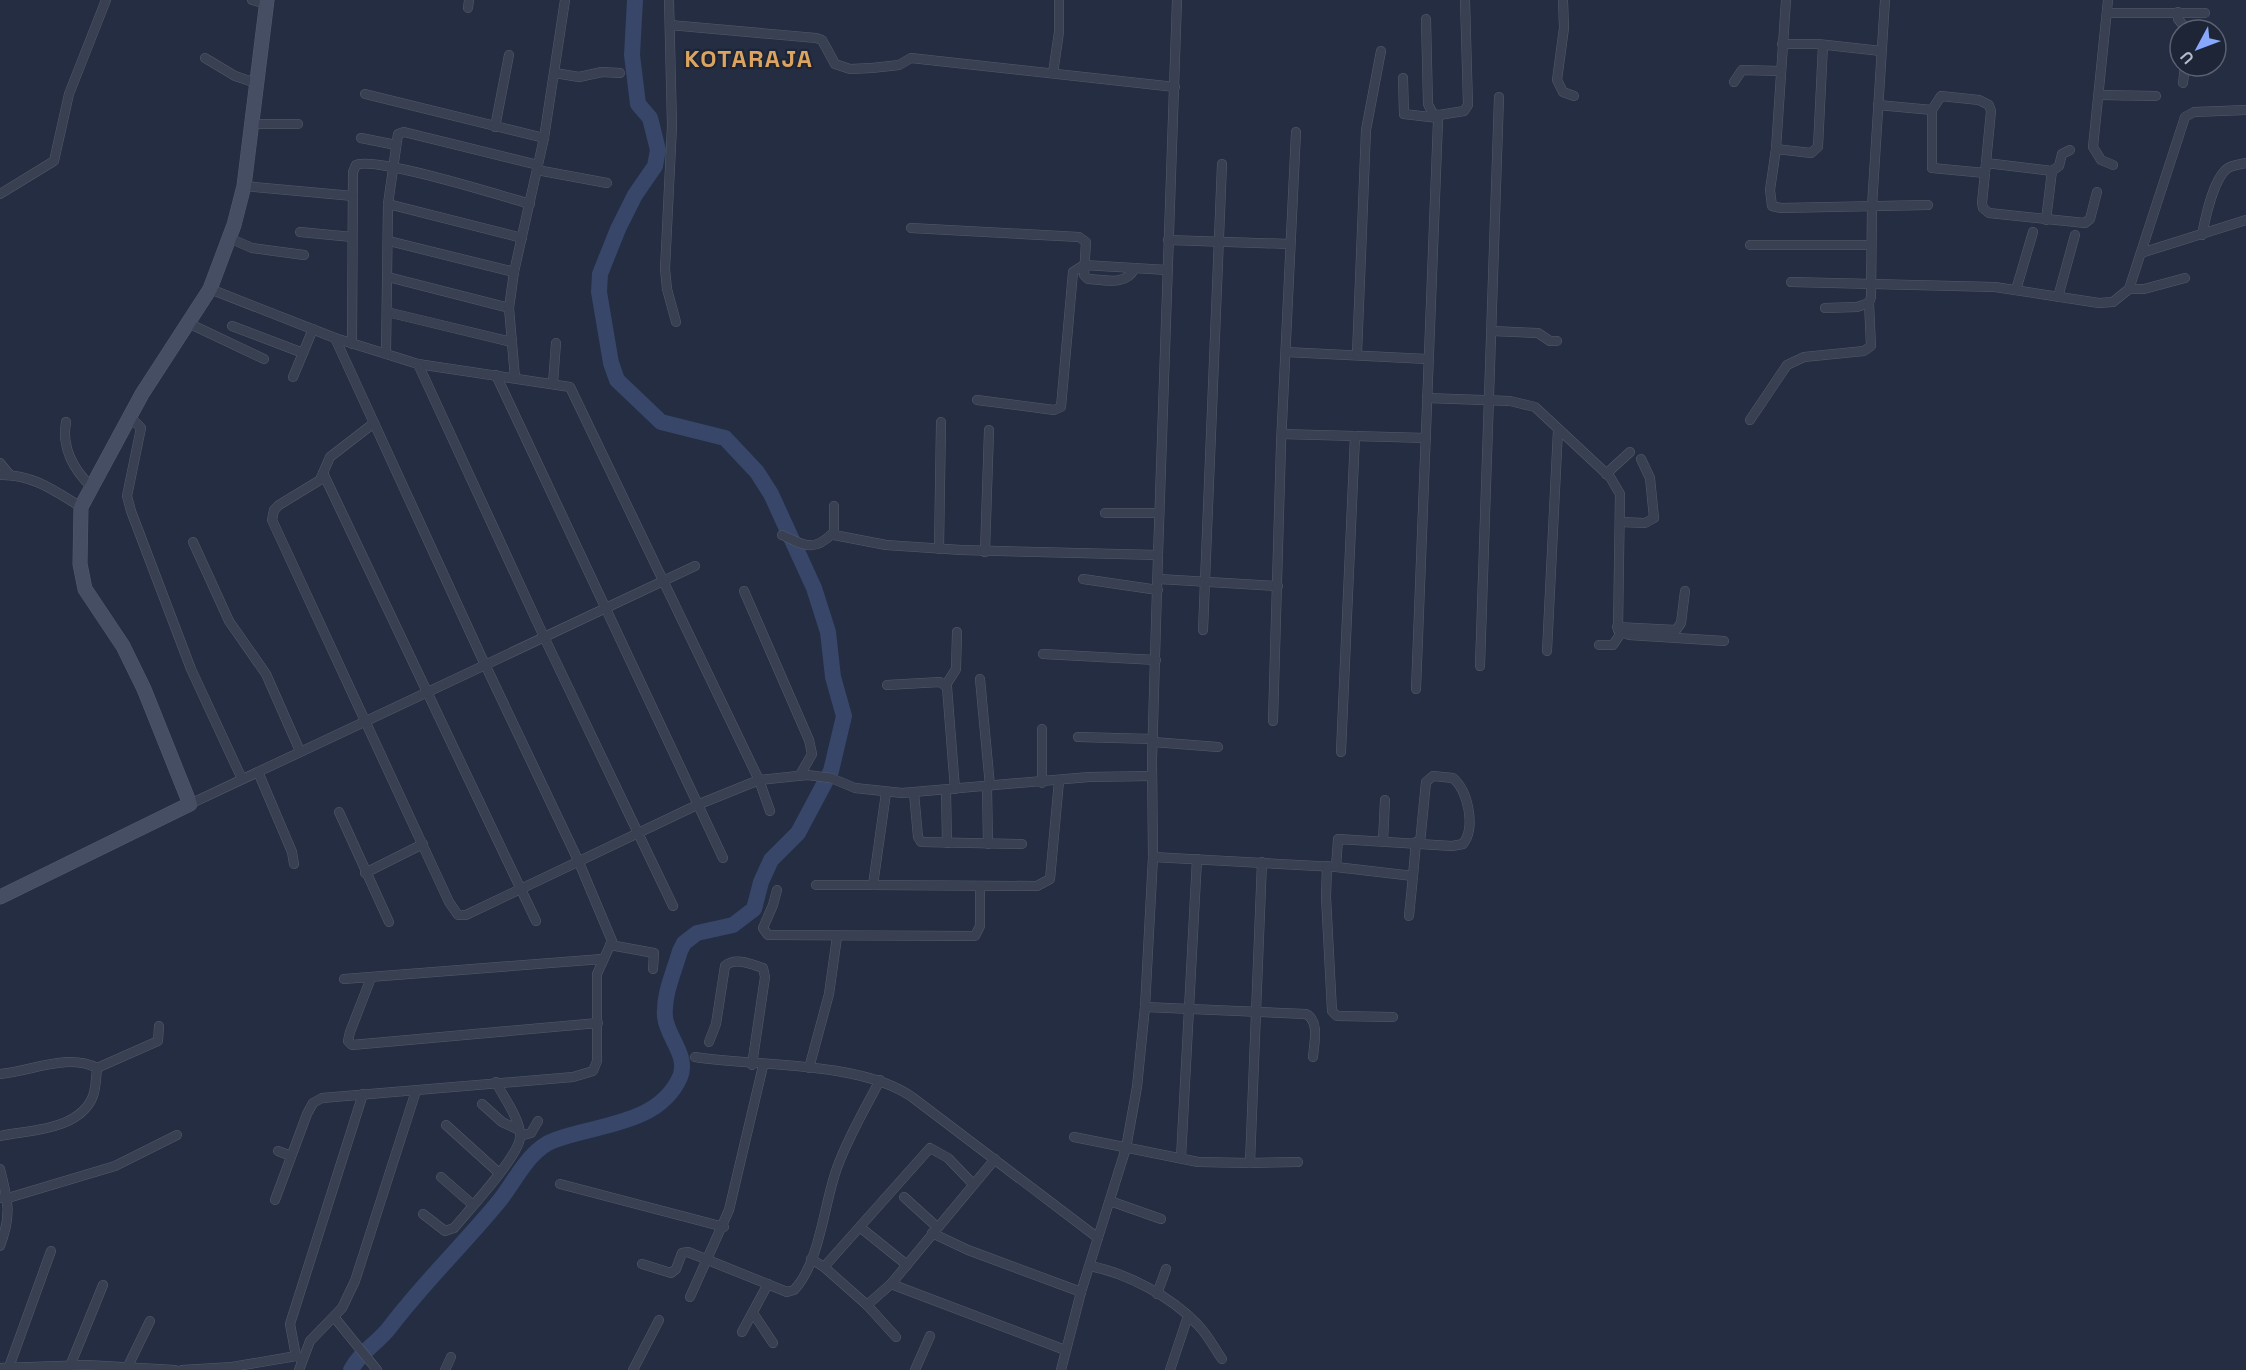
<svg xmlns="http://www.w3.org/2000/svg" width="2246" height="1370" font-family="'Space Grotesk',sans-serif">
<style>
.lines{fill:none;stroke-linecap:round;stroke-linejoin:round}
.river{stroke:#374669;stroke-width:16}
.street-casing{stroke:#535b6b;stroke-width:10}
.secondary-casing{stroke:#535b6b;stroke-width:15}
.street{stroke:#384051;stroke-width:9}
.secondary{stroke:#464e64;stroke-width:14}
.labels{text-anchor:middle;stroke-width:4.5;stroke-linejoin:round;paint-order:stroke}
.district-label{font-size:24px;font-weight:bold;letter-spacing:1.5px;fill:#dba461;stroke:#1d2536}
</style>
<rect width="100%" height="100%" fill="#242d41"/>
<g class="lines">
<!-- river -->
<path class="river" d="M 351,1370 C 361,1351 378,1343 390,1327 C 424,1282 465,1243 500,1200 C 516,1180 529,1149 555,1140 C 597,1124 659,1125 680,1077 C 689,1056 667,1037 665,1017 C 663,995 674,972 680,951 L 684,943 L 697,933 L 733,925 L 754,909 L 761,882 L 771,860 L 798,833 L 831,771 L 844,716 L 833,677 L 828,632 L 814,588 L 771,494 L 757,472 L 725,438 L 661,422 L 617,380 L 611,363 L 599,292 L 600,274 L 618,229 L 635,195 L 655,166 L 658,150 L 650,118 L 638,104 L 632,55 L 635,0"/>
<!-- street casing -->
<g class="street-casing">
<g id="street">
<path d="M 252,0 L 267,4"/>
<path d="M 669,0 L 672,126 L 665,269 L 667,289 L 676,322"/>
<path d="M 1563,0 L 1564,28 L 1557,80 L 1563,92 L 1574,96"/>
<path d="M 1786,0 L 1776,149 L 1770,190 L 1772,206 L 1781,208 L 1928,205"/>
<path d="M 2108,0 L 2093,147 L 2101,160 L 2113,165"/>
<path d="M 468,8 L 469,0"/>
<path d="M 2178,12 L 2178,19 L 2187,30"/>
<path d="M 2107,13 L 2205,13"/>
<path d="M 1426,19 L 1428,104 L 1433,114 L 1439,115"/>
<path d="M 670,25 L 816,38 L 822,40 L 835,64 L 850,69 L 872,68 L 899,65 L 911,58 L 1175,87"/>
<path d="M 1782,44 L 1818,44 L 1881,51"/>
<path d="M 205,58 L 235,76 L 256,83"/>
<path d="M 555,73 L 579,77 L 602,72 L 620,73"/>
<path d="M 1053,73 L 1059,32 L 1059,0"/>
<path d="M 1403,78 L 1404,114 L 1438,118"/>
<path d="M 1734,82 L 1742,70 L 1781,71"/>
<path d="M 2183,83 L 2185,66"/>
<path d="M 365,94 L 544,138"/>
<path d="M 2100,95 L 2156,96"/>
<path d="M 1878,105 L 1932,110 L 1932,168 L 1985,173 L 1991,111 L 1989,105 L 1979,100 L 1941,96 L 1932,110"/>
<path d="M 252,124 L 298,124"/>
<path d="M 495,127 L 509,55"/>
<path d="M 361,138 L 396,145"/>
<path d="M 1776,149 L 1811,153 L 1818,147 L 1823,45"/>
<path d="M 1986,163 L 2052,171 L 2046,220"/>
<path d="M 537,170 L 607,183"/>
<path d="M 2052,171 L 2059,166 L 2062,154 L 2070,150"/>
<path d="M 1985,173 L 1982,203 L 1983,208 L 1989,213 L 2085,223 L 2090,219 L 2097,192"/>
<path d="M 244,186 L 353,196"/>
<path d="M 0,194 L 54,161 L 69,94 L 106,0"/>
<path d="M 388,204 L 522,238"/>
<path d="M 911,228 L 1079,237 L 1086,242 L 1084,275 L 1088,279 C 1106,280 1126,286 1135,268"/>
<path d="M 300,232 L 352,237"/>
<path d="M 2202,235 C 2205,219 2214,177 2228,168 C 2233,165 2240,164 2246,163"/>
<path d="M 229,238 L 252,248 L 304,255"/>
<path d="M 1168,240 L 1289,244"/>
<path d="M 389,241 L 514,272"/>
<path d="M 1750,245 L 1871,245"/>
<path d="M 2141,253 L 2246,220"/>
<path d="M 388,277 L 509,308"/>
<path d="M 1791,282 L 1995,287 L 2099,303 L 2113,302 L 2129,289 L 2185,117 L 2194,112 L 2246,110"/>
<path d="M 210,289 L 335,338 L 418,364 L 570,387 L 759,780 L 770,811"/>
<path d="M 2129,289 L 2144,289 L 2185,278"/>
<path d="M 2016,290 L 2033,232"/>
<path d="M 2058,297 L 2075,235"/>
<path d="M 1825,308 L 1857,307 L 1869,303 L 1871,297 L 1872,206 L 1885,0"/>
<path d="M 387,312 L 512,342"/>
<path d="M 188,323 L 264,359"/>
<path d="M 232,326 L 303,353"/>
<path d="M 1492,331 L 1538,333 L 1550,341 L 1557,341"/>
<path d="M 352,344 L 353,172 L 356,165 C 375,156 502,196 530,204"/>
<path d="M 1286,352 L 1427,359"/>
<path d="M 386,354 L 388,204 L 398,134 L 404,132 L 538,165"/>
<path d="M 1357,354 L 1366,130 L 1381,51"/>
<path d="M 418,364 L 545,639 L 673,906"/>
<path d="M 496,375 L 723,858"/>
<path d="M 293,377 L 313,329"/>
<path d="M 515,378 L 509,308 L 514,272 L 544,138 L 565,0"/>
<path d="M 553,383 L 556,343"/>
<path d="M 1427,398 L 1510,401 L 1535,407 L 1610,477 L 1620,494 L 1618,630 L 1629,635 L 1724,641"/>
<path d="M 977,400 L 1054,410 L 1061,407 L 1073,272 L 1084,265 L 1167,270"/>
<path d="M 129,416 L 141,428 L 127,496 L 131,511 L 191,669 L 242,779"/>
<path d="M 1750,420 L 1787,365 L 1804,357 L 1864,351 L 1871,346 L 1869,303"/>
<path d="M 66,422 C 61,447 74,471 92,487"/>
<path d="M 374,423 L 330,457 L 320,480 L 279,505 L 274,510 L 272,520 L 449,902 L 458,915 L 466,915 L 697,805 L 759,780 L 807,775 L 831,778 L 855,788 L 902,793 L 1089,777 L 1152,776"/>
<path d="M 1282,434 L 1426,438"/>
<path d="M 0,463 L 9,474"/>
<path d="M 323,473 L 536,921"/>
<path d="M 1606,474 L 1630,452"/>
<path d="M 0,475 C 32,474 55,491 81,507"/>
<path d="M 834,506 L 834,535 L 886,545 L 961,550 L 1158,555"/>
<path d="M 1105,513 L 1159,513"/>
<path d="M 1620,522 L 1645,523 L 1654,518 L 1650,478 L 1641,459"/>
<path d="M 782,535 C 804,545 813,553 833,533"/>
<path d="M 193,542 L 229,621 L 266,674 L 300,751"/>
<path d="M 939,549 L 941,422"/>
<path d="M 985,552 L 989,430"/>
<path d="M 1083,579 L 1158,590"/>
<path d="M 1159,579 L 1278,586"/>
<path d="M 744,591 L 809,740 L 812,754 L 800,775"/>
<path d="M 1617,627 L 1676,630 L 1681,623 L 1685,591"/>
<path d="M 1203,630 L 1222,164"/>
<path d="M 1599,645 L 1613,645 L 1621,633"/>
<path d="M 1547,651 L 1558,430"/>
<path d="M 1043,654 L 1156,660"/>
<path d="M 1480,666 L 1499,97"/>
<path d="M 980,679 L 990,786"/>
<path d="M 887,685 L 940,682 L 947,687 L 955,789"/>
<path d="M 946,685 L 956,669 L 957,632"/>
<path d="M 1416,689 L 1438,121 L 1439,115 L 1464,111 L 1468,105 L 1465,0"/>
<path d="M 1273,721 L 1281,444 L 1296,132"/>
<path d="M 1042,729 L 1042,783"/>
<path d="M 1078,737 L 1153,739"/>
<path d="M 1153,742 L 1218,747"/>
<path d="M 1341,752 L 1355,436"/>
<path d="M 258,772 L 292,852 L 294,864"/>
<path d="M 987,787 L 988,844"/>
<path d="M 946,790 L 947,843"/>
<path d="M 886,793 L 873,885 L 1037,886 L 1050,879 L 1059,781"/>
<path d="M 914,793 L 918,837 L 921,842 L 1022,844"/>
<path d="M 190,804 L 695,566"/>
<path d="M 339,812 L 389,922"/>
<path d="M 1383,841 L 1385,800"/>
<path d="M 1153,857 L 1336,867 L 1413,876 L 1416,842"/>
<path d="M 1327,866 L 1326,897 L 1332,1011 L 1337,1016 L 1393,1017"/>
<path d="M 1336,867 L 1338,839 L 1452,846 L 1463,844 C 1476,827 1468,791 1453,778 L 1433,776 L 1426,782 L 1420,843"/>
<path d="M 365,873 L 423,844"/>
<path d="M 816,885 L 873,885"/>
<path d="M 777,890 L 773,905 L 763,928 L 768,935 L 975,936 L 980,926 L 980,886"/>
<path d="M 1409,916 L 1413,876"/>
<path d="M 610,945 L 654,953 L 653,969"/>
<path d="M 371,978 L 350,1032 L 348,1041 L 352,1045 L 598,1023"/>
<path d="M 344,979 L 602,959"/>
<path d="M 1145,1007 L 1306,1014 C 1320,1021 1314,1043 1313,1057"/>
<path d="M 709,1042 L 716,1024 L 725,966 C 735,957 751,964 763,968 L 765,977 L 752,1065"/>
<path d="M 695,1057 C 759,1067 861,1061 912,1097 L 1098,1238"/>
<path d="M 97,1068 L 158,1041 L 159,1026"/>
<path d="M 809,1068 L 829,994 L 837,937"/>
<path d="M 0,1074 C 32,1071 67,1053 97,1068 C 96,1077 96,1088 93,1096 C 80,1130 30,1130 0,1136"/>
<path d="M 482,1104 L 502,1122 L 519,1130"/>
<path d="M 446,1125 L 499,1173"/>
<path d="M 520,1136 L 531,1133 L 538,1121"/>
<path d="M 1074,1137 L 1198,1162 L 1250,1163 L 1262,862"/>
<path d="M 278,1151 L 291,1156"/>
<path d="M 1181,1158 L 1197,859"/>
<path d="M 1250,1163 L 1298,1162"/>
<path d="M 0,1169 C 8,1201 12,1214 0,1246"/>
<path d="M 441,1177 L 473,1205"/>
<path d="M 560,1184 L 724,1227"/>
<path d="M 904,1197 L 937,1227"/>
<path d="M 0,1198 L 8,1198 L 115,1166 L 177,1135"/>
<path d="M 275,1200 L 307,1114 L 313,1103 L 322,1098 L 573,1077 L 593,1071 L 597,1061 L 597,974 L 612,941 L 578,860 L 481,656 L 335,338"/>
<path d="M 1110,1201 L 1161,1219"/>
<path d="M 423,1214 L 445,1231 L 454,1228 C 468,1211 518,1157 520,1138 C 522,1121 503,1097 496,1082"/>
<path d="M 861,1228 L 907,1265"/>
<path d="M 932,1233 L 968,1250 L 1081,1292"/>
<path d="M 811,1259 L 824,1267 L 867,1305 L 891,1284 L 995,1159"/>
<path d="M 642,1264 L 671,1273 L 676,1269 L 682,1253 L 688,1252 L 787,1292 L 794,1290 C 820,1263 824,1203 837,1168 C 848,1137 865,1109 880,1080"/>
<path d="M 1090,1266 C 1127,1273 1172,1297 1198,1325 C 1208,1335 1214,1348 1222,1359"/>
<path d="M 824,1267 L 930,1148 L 948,1158 L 973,1184"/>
<path d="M 891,1284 L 1065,1350"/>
<path d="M 1157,1294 L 1166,1269"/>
<path d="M 690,1297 L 729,1210 L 763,1066"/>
<path d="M 867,1305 L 896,1337"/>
<path d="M 753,1313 L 773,1343"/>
<path d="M 334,1317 L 377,1370"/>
<path d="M 742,1332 L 768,1284"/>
<path d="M 296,1356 L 290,1324 L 363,1094"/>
<path d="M 70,1366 L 103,1285"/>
<path d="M 128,1366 L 150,1321"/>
<path d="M 9,1367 L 51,1251"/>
<path d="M 0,1368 L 87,1365 L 175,1370"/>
<path d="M 182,1370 L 232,1367 L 296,1356 L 301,1358"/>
<path d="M 299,1370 L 310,1341 L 342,1308 L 355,1281 L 416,1091"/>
<path d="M 445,1370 L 451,1357"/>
<path d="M 633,1370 L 659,1320"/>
<path d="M 915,1370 L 930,1336"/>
<path d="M 1061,1370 L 1081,1292 L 1126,1148 L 1137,1087 L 1145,1007 L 1153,857 L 1152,760 L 1158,555 L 1177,0"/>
<path d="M 1170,1370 L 1188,1316"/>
</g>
</g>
<!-- secondary casing -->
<g class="secondary-casing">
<path id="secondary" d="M 0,897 L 190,804 L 144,689 L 123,646 L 85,589 L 80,564 L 81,507 L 142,394 L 210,289 L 234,225 L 244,186 L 267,0"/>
</g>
<!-- street -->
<use href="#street" class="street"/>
<!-- secondary -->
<use href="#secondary" class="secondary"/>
</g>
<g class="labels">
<!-- district labels -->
<g class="district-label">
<text x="749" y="67">KOTARAJA</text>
</g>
</g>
<!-- north arrow -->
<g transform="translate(2198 48) rotate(229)"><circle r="28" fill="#1d2536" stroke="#5a6172" stroke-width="1.5"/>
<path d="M0-4.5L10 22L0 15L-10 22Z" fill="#88a8fd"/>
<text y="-9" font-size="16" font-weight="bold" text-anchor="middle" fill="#b5bbcb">U</text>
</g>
</svg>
